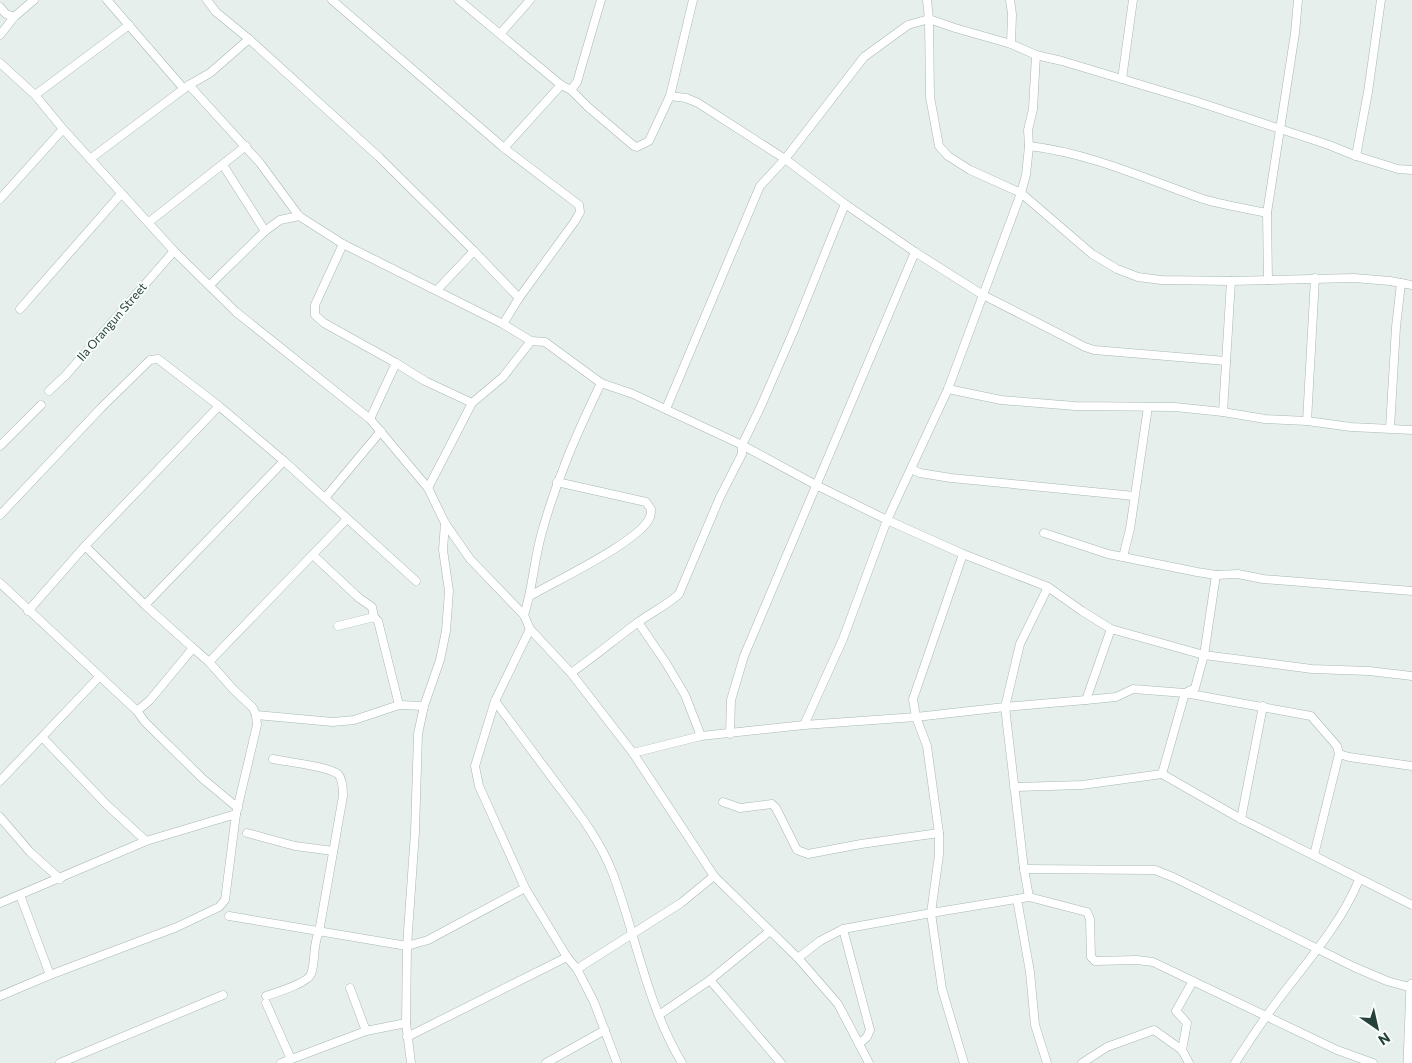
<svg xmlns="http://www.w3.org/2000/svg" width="1412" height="1063" font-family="Commissioner,sans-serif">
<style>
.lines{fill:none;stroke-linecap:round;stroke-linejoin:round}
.street-casing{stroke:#a8b8b2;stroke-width:9}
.secondary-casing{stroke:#a4bbb3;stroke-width:12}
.street{stroke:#fff;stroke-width:8}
.secondary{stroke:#fff;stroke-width:11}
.labels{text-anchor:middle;stroke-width:4;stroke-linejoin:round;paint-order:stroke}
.street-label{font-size:12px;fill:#24423a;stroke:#f7fbf9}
</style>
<rect width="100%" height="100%" fill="#e6efeb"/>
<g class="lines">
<!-- street casing -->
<g class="street-casing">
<g id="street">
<path d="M 107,0 L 184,89"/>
<path d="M 207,0 L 216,12 L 249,39 L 379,157 L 474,251 L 519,298"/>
<path d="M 332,0 L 504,148 L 579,205 L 580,212 L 575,221 L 519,298 L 503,324"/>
<path d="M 459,0 L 561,85 L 571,90 L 577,82 L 601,0"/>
<path d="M 927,0 L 929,19 L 930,97 L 939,146 L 948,156 L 970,170 L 1021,193 L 1092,254 L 1117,269 L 1138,277 L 1161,280 L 1231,281 L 1354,278 L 1390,281 L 1412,285"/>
<path d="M 1010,0 L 1012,14 L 1011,44"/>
<path d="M 0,7 L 6,14 L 14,17"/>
<path d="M 501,33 L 530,0"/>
<path d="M 0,35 L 14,17 L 34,0"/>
<path d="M 0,63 L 35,95 L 63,129 L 174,251 L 236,312 L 370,419 L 428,488 L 445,523 L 470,559 L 524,615 L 530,629 L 571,673 L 633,753 L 714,876"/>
<path d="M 1122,79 L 1133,0"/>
<path d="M 189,85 L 260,163 L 299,216 L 343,244 L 503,324 L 531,341 L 545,342 L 601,383 L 633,394 L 742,445 L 816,485 L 887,520 L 963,554 L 1048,587 L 1082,611 L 1111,629 L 1204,655 L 1312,669 L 1369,671 L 1412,676"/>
<path d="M 571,90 L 588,107 L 634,146 L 637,147 L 649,141 L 670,96 L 693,0"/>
<path d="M 35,95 L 129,25"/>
<path d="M 670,96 L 686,98 L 698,103 L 785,159 L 845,204 L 915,252 L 983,295 L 1085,347 L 1094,350 L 1226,361"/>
<path d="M 1029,146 C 1089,153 1144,178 1200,198 C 1221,205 1245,208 1267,213"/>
<path d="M 504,148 L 561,85"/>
<path d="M 1356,156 L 1368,92 L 1381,0"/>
<path d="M 90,159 L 189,85 L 210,73 L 249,39"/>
<path d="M 223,165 L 265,231"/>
<path d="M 0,199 L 63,129"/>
<path d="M 149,222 L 246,146"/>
<path d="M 343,244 L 315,305 L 315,315 L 324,323 L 396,363 L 425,381 L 472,403"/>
<path d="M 1268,280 L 1267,213 L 1295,33 L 1298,0"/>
<path d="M 210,285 L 265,231 L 280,220 L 299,216"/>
<path d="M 437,290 L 474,251"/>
<path d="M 20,309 L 121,194"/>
<path d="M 948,389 L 1001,400 L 1075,406 L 1175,407 L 1223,412 L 1265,419 L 1307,421 L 1351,427 L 1412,430"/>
<path d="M 49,391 L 66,375 L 174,251"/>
<path d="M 666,409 L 760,186 L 785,159 L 864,57 L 908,25 L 929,19 L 955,28 L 1011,44 L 1036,55 L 1062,61 L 1195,101 L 1329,145 L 1356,156 L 1398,169 L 1412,170"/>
<path d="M 1223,412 L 1231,281"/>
<path d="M 370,419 L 396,363"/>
<path d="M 1307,421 L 1315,278"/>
<path d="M 1390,428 L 1396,327 L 1401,283"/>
<path d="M 0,446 L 41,405"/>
<path d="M 911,469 L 920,473 L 951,478 L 1134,496"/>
<path d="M 428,488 L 472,403 L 503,377 L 531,341"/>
<path d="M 325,498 L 381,431"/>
<path d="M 0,515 L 101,408 L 150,360 L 158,359 L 219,406 L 284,461 L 416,581"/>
<path d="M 1044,533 L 1108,554 L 1197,572 L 1216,575 L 1238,574 L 1263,579 L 1412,591"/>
<path d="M 85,546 L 145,605 L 284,461"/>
<path d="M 313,555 L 359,598 L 372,607 L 374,617"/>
<path d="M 1123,557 L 1130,529 L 1148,407"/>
<path d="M 0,583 L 137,711 L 145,722 L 203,779 L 238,808"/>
<path d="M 530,596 C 555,581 641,541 650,517 C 651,514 651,511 651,509 L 646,502 L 557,482"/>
<path d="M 145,605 L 193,648"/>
<path d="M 28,611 L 85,546 L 219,406"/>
<path d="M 524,615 C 533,588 534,559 542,532 C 557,478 577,433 601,383"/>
<path d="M 638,622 L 666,663 L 685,695 L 701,736"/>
<path d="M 338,626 L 374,617 L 378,621 L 399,705"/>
<path d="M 530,629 L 495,701 L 475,766 L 479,786 L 525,888 L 567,957 L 577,969 L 594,1002 L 617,1063"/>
<path d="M 209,662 L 347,519"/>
<path d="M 571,673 C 594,657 614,640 637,623 C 650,613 666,606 679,594 L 720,497 L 742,454 L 742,445 L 761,406 L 794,330 L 845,204"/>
<path d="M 1086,700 L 1111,629"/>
<path d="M 495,701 C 515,728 536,756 556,783 C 578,812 600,840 613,874 C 636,936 647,1005 682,1063"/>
<path d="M 256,715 L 333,722 L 354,720 L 399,705 L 424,706"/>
<path d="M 804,725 L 843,639 L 887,520 L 948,389 L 1021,193 L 1026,175 L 1029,146 L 1028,130 L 1033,109 L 1036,55"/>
<path d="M 730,734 L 731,700 L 744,656 L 915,252"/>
<path d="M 43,738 L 107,805 L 146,841"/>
<path d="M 633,753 L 701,736 L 804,725 L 916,717 L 1005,707 L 1086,700 L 1116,697 L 1133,689 L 1185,693 L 1311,716 L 1337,746 L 1339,754 L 1314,855"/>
<path d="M 1339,754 L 1349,757 L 1412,766"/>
<path d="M 1162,774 L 1185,693 L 1195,688 L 1204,655 L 1216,575"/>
<path d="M 0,781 L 99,677"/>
<path d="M 1014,787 L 1082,785 L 1162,774 L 1241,819 L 1412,905"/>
<path d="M 723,802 L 740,808 L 772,804 L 776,808 L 797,850 L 808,854 L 861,844 L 939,833"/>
<path d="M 0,817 L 30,852 L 60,879"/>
<path d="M 1241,819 L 1263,706"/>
<path d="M 247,833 L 295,846 L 333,851"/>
<path d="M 1024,869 L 1155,870 L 1175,878 L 1354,967 L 1387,981 L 1412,988"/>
<path d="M 20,895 L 50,975"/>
<path d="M 1029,897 L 1024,869 L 1005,707 L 1020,644 L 1048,587"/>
<path d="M 1017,899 L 1030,972 L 1035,1025 L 1047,1063"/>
<path d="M 0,903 L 146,841 L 236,814"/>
<path d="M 229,916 L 407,946 L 428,940 L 525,888"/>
<path d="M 843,929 L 870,1030 L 867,1037 L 859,1044"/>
<path d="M 577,969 L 681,903 L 714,876 L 798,958"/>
<path d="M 710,980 L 781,1063"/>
<path d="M 350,988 L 366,1031"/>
<path d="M 0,996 L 50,975 L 177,927 L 219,907 L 225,900 L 236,814 L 257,725 L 256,715 L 253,708 L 233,689 L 209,662 L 193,648 L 150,700 L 137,711"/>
<path d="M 266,996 C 275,993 308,983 311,974 C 316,961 312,947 319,932 L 343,796 C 343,790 343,779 338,774 C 326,766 287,762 273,759"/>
<path d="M 266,1003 L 291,1059"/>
<path d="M 659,1015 L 710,980 L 770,931"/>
<path d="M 407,1037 L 567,957"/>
<path d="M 1182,1050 L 1187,1023 L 1176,1011 L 1193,981"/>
<path d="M 60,1063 L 223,995"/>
<path d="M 281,1063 L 366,1031 L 406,1023"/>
<path d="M 411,1063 L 406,1023 L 407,946 L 415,832 L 418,734 L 424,706 L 440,660 L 446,631 L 449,591 L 443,550 L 445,523"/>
<path d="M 546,1063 L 605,1030"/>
<path d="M 869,1063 L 838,1004 L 798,958 L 820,941 L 843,929 L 931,913 L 939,855 L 939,833 L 927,746 L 916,717 L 913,699 L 963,554"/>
<path d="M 964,1063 L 942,989 L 931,913 L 1029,897 L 1087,912 L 1090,919 L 1091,957 L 1095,961 L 1137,960 L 1153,962 L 1337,1050 L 1373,1063"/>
<path d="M 1082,1063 L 1107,1047 L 1154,1030 L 1182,1050 L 1189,1063"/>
<path d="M 1235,1063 C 1251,1038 1267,1014 1285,991 C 1312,956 1342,921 1359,880"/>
</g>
</g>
<!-- secondary casing -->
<g class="secondary-casing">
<path id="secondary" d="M 1409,1063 L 1412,985"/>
</g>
<!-- street -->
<use href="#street" class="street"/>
<!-- secondary -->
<use href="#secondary" class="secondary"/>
</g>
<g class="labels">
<!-- street labels -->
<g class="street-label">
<text transform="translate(112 322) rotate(-49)" y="4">Ila Orangun Street</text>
</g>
</g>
<!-- north arrow -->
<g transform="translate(1377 1028) rotate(146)" stroke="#f7fbf9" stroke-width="4" paint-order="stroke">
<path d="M0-4L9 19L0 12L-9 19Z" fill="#24423a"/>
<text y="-8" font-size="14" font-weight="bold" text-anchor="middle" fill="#24423a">N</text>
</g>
</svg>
